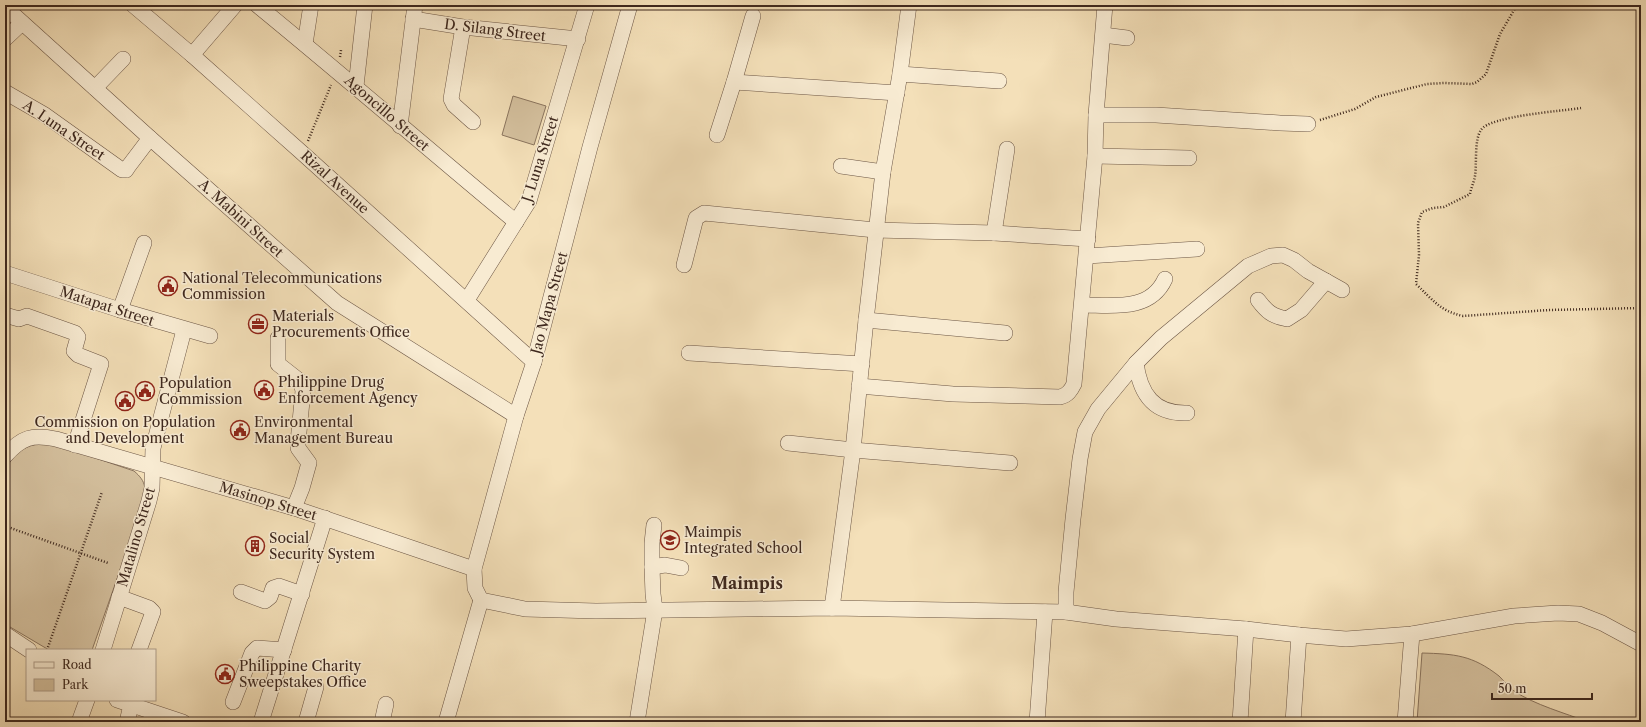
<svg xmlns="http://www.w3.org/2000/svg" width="1646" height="727" font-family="'Libre Caslon Text',serif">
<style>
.green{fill:#d5c19f;stroke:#8a745e}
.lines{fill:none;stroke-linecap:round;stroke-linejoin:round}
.minor-casing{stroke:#6c5645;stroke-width:16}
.path{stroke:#3e281e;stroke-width:2.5;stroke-dasharray:1 2;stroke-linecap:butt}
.minor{stroke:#f8ebd2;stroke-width:15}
.labels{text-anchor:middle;stroke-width:3;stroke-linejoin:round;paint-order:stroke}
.street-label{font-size:14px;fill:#3e281e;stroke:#f8ebd2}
.poi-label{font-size:14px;fill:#3e281e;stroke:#f8ebd2;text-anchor:start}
.quarter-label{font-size:16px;font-weight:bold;fill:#3e281e;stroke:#f8ebd2}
</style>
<rect width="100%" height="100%" fill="#f4e0b9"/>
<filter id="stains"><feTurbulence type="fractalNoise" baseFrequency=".005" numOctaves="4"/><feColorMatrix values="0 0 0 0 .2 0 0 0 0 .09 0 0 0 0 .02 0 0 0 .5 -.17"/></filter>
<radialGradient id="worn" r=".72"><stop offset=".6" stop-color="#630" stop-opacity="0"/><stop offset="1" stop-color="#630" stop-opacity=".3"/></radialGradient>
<!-- green -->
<g class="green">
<path d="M 513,96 L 546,106 L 534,145 L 502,135 Z"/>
<path d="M 45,443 L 69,449 L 134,471 C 147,482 146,489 143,505 L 92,650 L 49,650 L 5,624 L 5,470 C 15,452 25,445 45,443 Z"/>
<path d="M 1422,653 C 1455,654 1472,655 1499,676 C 1504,681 1509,687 1514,691 C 1535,705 1565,713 1588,722 L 1417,722 Z"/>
</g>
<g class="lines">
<!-- minor casing -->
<g class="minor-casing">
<g id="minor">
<path d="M 133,5 L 192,55 L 300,151 L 534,362"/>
<path d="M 257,5 C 344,76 429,150 516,222"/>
<path d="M 5,7 L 150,138 L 337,303 L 516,416"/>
<path d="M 413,19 L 463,27 L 578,39"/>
<path d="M 463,27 L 451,99 L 454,105 L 473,122"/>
<path d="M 1103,35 L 1127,38"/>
<path d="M 5,39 L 22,23"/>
<path d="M 305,44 L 311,5"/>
<path d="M 192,55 L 235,5"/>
<path d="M 900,74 L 999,81"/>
<path d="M 734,82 L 897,93"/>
<path d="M 356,86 L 365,5"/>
<path d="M 95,88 L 123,59"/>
<path d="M 5,92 L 45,115 L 122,170 L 126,170 L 128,167 L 150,138"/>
<path d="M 1096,115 L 1156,115 L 1280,123 L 1308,124"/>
<path d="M 400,126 L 415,5"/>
<path d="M 717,135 L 734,82 L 753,16"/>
<path d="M 1095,156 L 1189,158"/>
<path d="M 841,166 L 883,172"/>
<path d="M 994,233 L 1007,149"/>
<path d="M 1087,256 L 1197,249"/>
<path d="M 684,265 L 696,218 L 704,213 L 875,230 L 994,233 L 1088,239"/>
<path d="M 5,273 L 120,310 L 210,336"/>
<path d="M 467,300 L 529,201 L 587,5"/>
<path d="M 1258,300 C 1267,312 1272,316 1287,319 L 1301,310 L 1326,281"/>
<path d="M 1082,305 C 1112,305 1150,312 1165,279"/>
<path d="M 120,310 L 144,243"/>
<path d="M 5,315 L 19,319 L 27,316 L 75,333 L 78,337 L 74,351 L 78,355 L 101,364 L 75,445"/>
<path d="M 866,320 L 1005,333"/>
<path d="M 278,338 L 278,364 L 301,382 L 303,391 L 298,442 L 298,448 L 309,463 L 302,488 L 294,508"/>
<path d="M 689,353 L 862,364"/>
<path d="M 1136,363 C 1140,394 1154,414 1187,413"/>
<path d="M 859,386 L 953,394 L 1060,397 C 1068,395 1071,390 1074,384 L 1095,156 L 1096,115 L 1105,5"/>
<path d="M 788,443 L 853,450 L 1010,463"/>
<path d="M 5,456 C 22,437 32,434 56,439 L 294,508 L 474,569"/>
<path d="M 652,567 L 652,543 L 654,525"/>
<path d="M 241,592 L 265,601 L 270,597 L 273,588 L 279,586 L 302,594"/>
<path d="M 119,597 L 149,608 L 153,612 L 139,650"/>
<path d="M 481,600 L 525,609 L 596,611 L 832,608 L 1066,612 L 1116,619 L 1246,629 L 1299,635 L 1346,639 L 1412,634 L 1514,616 L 1558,613 L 1579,614 L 1602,623 L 1641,644"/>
<path d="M 481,600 L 475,588 L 474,569 L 516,416 L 534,362 L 590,147 L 630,5"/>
<path d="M 832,608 L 853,450 L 866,320 L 883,172 L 900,74 L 909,5"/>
<path d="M 1066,612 L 1066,592 L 1073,519 L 1080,459 L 1085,432 L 1098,409 L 1136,363 L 1161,338 L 1248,266 L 1271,256 L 1283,255 L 1294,260 L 1308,271 L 1342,290"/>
<path d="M 5,634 L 29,650"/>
<path d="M 103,650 L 149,501 L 152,488 L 153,448 L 184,330"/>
<path d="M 117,700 L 183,722"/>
<path d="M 233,702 L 252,653 L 257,648 L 284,650"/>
<path d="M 79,722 L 87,700"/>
<path d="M 127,722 L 131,705"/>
<path d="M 261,722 L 325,518"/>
<path d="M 306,722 L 316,687"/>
<path d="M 382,722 L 386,704"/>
<path d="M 446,722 L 481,600"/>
<path d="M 637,722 L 655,610 L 653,594 L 652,567 L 665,565 L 681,568"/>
<path d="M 1037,722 L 1045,612"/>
<path d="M 1240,722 L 1246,629"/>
<path d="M 1293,722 L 1299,635"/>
<path d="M 1405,722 L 1412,634"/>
</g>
</g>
<!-- path -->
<g class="path">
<path d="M 340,57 L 341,50"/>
<path d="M 1581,108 C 1563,111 1489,116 1481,130 C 1474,140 1477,164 1475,176 C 1474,182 1471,188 1470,194 L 1444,207 L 1433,208 L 1422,212 L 1418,223 L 1419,255 L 1416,284 C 1433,300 1440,311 1463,316 L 1549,310 L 1641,308"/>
<path d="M 1320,120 L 1355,109 L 1376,97 L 1427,84 L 1444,83 L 1472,84 L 1477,82 L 1486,74 L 1500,34 L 1517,5"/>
<path d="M 308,141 L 331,85"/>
<path d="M 5,526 L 108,563"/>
<path d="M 47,650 L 102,492"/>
</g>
<!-- minor -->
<use href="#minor" class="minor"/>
</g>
<!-- icons -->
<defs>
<g id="civic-ring" transform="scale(1)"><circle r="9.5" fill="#f8ebd2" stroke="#8f2418" stroke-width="1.5"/><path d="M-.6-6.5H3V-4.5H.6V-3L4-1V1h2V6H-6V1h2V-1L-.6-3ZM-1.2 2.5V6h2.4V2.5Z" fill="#8f2418"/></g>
<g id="office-ring" transform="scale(1)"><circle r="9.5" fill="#f8ebd2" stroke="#8f2418" stroke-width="1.5"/><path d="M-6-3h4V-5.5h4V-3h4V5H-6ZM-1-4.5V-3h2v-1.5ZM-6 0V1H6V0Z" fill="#8f2418"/></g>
<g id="school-ring" transform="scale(1)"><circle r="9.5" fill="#f8ebd2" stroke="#8f2418" stroke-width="1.5"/><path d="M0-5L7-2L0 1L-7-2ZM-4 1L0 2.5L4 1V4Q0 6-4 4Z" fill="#8f2418"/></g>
<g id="building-ring" transform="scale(1)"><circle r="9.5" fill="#f8ebd2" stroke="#8f2418" stroke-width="1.5"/><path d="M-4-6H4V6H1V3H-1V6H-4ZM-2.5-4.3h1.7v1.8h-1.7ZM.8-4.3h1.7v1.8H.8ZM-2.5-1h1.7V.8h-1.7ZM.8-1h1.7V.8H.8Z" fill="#8f2418"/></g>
</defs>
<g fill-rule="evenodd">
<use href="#civic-ring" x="168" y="286"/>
<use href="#office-ring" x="258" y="324"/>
<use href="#civic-ring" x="264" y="390"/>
<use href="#civic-ring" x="145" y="391"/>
<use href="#civic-ring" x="125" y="401"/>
<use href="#civic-ring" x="240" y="430"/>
<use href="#school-ring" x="670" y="540"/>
<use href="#building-ring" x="255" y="546"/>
<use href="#civic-ring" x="225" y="674"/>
</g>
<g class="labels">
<!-- street labels -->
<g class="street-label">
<text transform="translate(495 30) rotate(7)" y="5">D. Silang Street</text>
<text transform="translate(387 113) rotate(41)" y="5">Agoncillo Street</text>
<text transform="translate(64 130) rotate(34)" y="5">A. Luna Street</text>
<text transform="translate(540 159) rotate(-72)" y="5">J. Luna Street</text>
<text transform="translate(335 182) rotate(42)" y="5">Rizal Avenue</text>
<text transform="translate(241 218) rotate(42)" y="5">A. Mabini Street</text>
<text transform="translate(549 303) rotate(-75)" y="5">Jao Mapa Street</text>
<text transform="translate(107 306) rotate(18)" y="5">Matapat Street</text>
<text transform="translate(268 501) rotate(17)" y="5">Masinop Street</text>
<text transform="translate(136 537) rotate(-74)" y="5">Matalino Street</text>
</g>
<!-- poi labels -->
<g class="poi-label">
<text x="182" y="283">National Telecommunications<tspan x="182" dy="16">Commission</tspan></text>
<text x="272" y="321">Materials<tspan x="272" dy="16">Procurements Office</tspan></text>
<text x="278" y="387">Philippine Drug<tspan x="278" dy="16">Enforcement Agency</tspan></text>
<text x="159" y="388">Population<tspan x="159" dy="16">Commission</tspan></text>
<text x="125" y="427" text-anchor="middle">Commission on Population<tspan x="125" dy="16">and Development</tspan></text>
<text x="254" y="427">Environmental<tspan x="254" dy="16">Management Bureau</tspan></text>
<text x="684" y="537">Maimpis<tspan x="684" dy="16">Integrated School</tspan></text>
<text x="269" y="543">Social<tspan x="269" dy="16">Security System</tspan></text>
<text x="239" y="671">Philippine Charity<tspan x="239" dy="16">Sweepstakes Office</tspan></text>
</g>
<!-- quarter labels -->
<g class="quarter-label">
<text x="747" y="589">Maimpis</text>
</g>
</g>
<!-- margin -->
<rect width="1646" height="727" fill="none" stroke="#f4e0b9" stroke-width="20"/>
<rect x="6" y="6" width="1634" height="715" fill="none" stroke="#3e281e" stroke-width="2"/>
<rect x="10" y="10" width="1626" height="707" fill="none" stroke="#3e281e"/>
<!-- legend -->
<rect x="26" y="649" width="130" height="52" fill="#f8ebd2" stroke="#ae9d8a"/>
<rect x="34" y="662" width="20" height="6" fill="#f8ebd2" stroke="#ae9d8a"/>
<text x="62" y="669" font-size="12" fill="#3e281e">Road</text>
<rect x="34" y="679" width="20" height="12" fill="#d5c19f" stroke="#ae9d8a"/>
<text x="62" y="689" font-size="12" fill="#3e281e">Park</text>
<!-- scale -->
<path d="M1492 693v6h100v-6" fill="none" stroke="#3e281e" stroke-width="2"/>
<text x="1498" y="693" font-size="12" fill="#3e281e" stroke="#f8ebd2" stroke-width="3" paint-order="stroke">50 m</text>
<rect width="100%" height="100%" filter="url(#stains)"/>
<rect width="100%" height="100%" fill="url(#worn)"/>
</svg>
